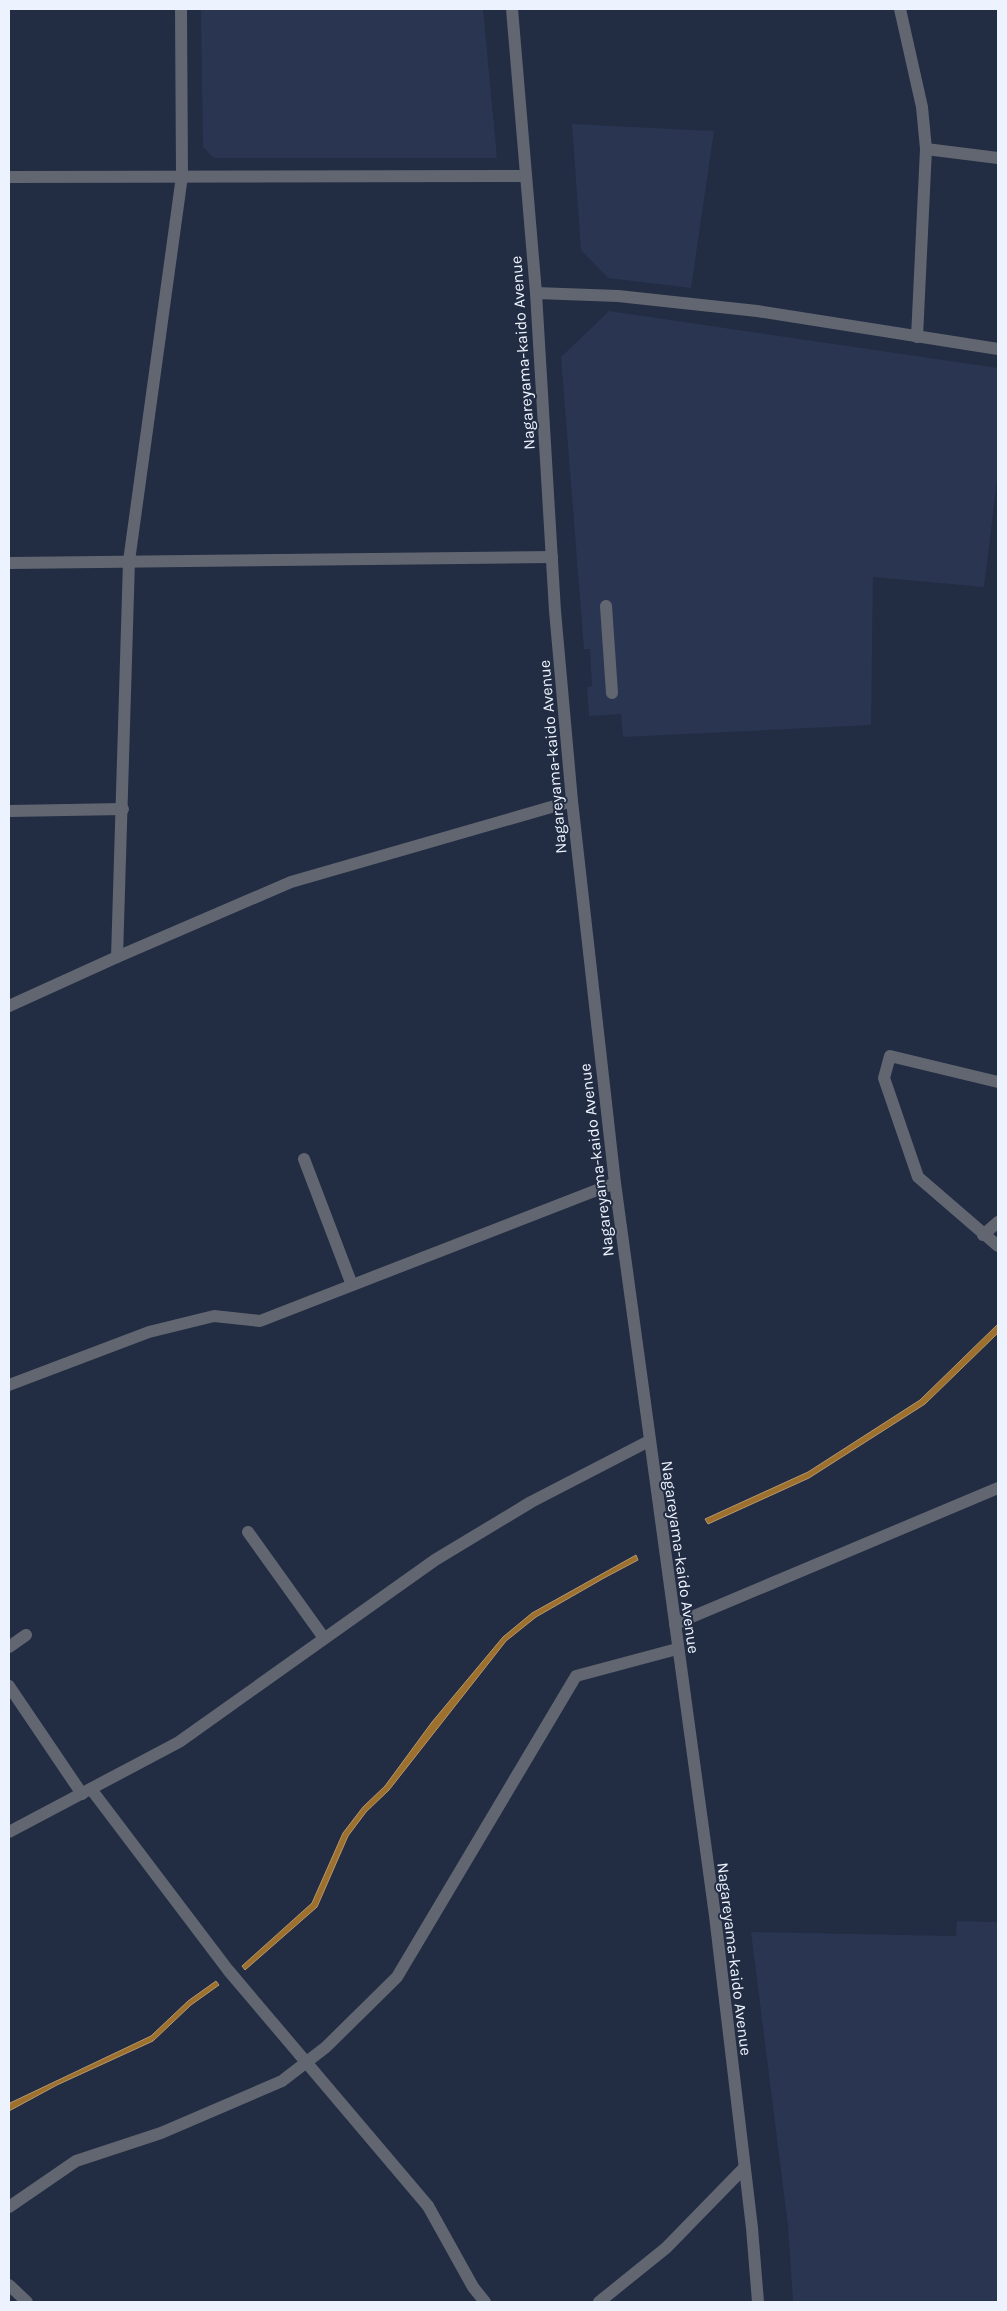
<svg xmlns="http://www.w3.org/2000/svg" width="1007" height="2311" font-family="Karla,sans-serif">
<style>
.built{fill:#293551}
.water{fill:#9e702d;stroke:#b6976c}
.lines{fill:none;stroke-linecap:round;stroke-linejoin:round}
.service{stroke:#616671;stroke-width:12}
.minor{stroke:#616671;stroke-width:12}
.tertiary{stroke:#616671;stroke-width:12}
.labels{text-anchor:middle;stroke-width:4;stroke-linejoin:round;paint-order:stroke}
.street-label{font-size:16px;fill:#edf3fe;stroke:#222c42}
</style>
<rect width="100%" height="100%" fill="#222c42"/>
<!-- built -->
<g class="built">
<path d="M 201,9 L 483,9 L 497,158 L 214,158 L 203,147 Z"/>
<path d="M 572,124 L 714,131 L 691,288 L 608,278 L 581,250 Z"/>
<path d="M 609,311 L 998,368 L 998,472 L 984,587 L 873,577 L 871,725 L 623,737 L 621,714 L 589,716 L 587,687 L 592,686 L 590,649 L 584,649 L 561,357 Z"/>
<path d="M 957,1921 L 998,1922 L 998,2302 L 793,2302 L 788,2225 L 751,1932 L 956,1936 Z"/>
</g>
<!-- water -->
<g class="water">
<path d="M 998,1324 L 998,1333 L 925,1404 L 809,1478 L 708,1524 L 705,1519 L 808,1472 L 920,1400 Z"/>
<path d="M 636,1555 L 638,1560 L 604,1578 L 536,1617 L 506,1641 L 389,1790 L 366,1812 L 348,1836 L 317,1907 L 245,1970 L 242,1966 L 312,1903 L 343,1833 L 363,1807 L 385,1786 L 432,1722 L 503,1637 L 532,1613 Z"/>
<path d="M 216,1981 L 219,1985 L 191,2005 L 153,2041 L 57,2085 L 9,2111 L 10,2103 L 151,2036 L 188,2001 Z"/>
</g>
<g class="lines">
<!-- service -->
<g class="service">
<path d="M 606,606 L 612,693"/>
<path d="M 304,1159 L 352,1285"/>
<path d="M 248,1532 L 324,1638"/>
<path d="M 9,1647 L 26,1635"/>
<path d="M 9,1686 L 82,1794"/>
<path d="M 428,2206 L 473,2287 L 485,2302"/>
</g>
<!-- minor -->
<g class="minor">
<path d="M 900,9 L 922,107 L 926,149 L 917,337"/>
<path d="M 926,149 L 998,158"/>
<path d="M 9,177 L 525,176"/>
<path d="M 536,293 L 618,296 L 757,311 L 998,349"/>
<path d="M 9,563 L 552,557"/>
<path d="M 9,811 L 123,809"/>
<path d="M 117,957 L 129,561 L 182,176 L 181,9"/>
<path d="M 9,1006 L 117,957 L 291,882 L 572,801"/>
<path d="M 998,1082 L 890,1056 L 884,1078 L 918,1177 L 998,1246"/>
<path d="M 983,1235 L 998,1222"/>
<path d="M 9,1385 L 149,1332 L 214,1316 L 260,1321 L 615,1183"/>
<path d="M 675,1624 L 998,1488"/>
<path d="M 91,1789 L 228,1970 L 428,2206"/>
<path d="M 9,1832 L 179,1742 L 435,1560 L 531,1502 L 649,1441"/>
<path d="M 9,2207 L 76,2161 L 161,2133 L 282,2081 L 326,2047 L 397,1977 L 576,1676 L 677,1649"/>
<path d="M 9,2285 L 27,2302"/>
<path d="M 599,2302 L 666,2248 L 744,2168"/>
</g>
<!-- tertiary -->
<path class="tertiary" d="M 512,9 L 536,293 L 555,611 L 572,801 L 615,1183 L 715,1916 L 752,2228 L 758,2302"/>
</g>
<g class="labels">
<!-- street labels -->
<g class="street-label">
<text transform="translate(522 353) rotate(-94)" y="6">Nagareyama-kaido Avenue</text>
<text transform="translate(552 757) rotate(-95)" y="6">Nagareyama-kaido Avenue</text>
<text transform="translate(596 1160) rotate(-97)" y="6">Nagareyama-kaido Avenue</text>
<text transform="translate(681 1557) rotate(82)" y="6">Nagareyama-kaido Avenue</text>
<text transform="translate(735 1959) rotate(83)" y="6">Nagareyama-kaido Avenue</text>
</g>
</g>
<!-- border -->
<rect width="1007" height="2311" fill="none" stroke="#edf3fe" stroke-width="20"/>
</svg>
